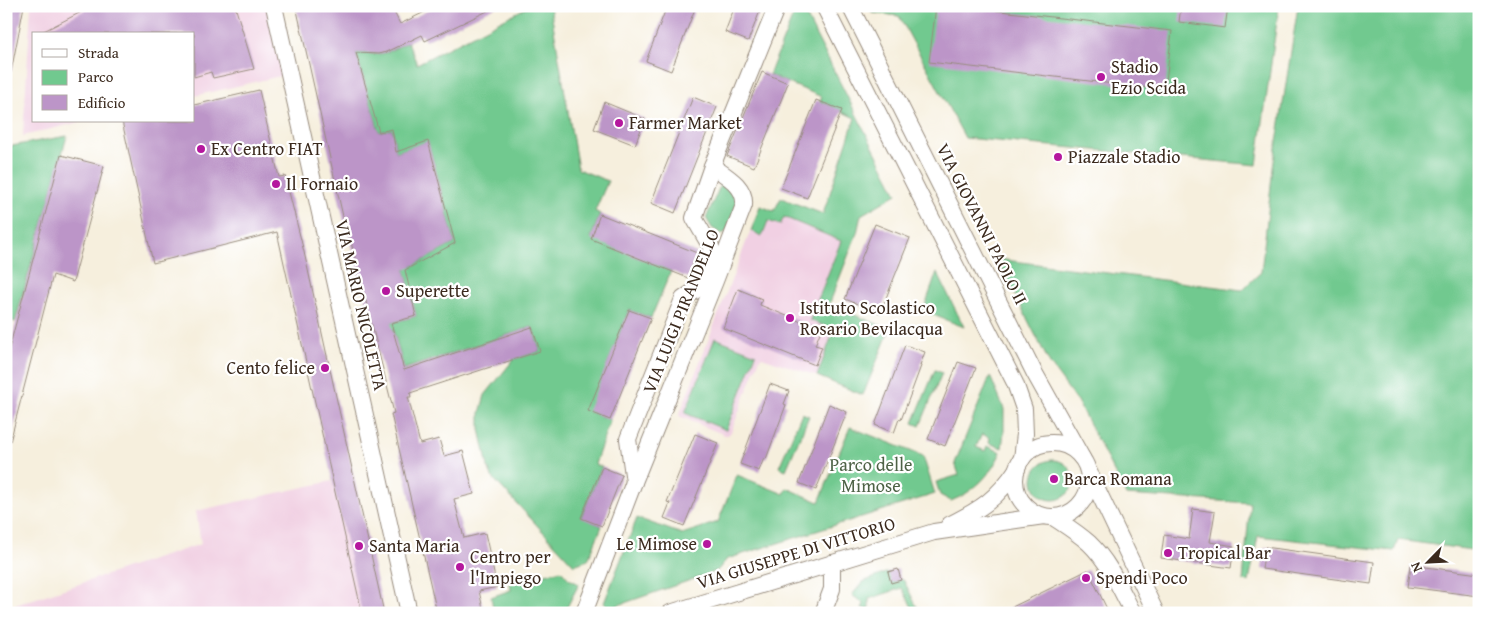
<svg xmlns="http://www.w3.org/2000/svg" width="1485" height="619" font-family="'Gentium Book Plus',serif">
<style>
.built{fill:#f1d0e3}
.green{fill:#71c98f;stroke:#567a56}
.building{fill:#bc95c8}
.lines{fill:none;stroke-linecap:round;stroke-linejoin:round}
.minor-casing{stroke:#988c7e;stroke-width:18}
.minor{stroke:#fff;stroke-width:16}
.poi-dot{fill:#b5179e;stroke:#fff;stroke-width:2}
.labels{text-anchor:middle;stroke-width:4.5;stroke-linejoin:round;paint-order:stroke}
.poi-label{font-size:18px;fill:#3b2a1e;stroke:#fff;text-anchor:start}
.street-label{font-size:18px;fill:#3b2a1e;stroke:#fff}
.park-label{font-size:18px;fill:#4e6246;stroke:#fff}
</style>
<rect width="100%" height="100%" fill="#fff"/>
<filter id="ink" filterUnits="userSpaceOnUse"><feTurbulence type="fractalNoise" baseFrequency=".02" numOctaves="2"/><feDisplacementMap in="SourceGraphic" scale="10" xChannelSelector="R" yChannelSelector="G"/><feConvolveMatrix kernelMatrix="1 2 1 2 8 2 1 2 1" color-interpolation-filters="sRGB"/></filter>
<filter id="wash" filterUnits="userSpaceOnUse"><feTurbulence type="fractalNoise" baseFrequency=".0096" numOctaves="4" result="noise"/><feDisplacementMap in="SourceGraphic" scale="20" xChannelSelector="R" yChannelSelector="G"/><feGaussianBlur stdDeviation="1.12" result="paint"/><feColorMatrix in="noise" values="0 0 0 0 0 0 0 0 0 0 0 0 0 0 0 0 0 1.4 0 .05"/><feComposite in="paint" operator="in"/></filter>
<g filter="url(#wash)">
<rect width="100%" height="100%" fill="#f6efdd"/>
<!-- built -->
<g class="built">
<path d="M 31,6 L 274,6 L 289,74 L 194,96 L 194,34 L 34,34 L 34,121 L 84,121 L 23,136 Z"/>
<path d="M 778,202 L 857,233 L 829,305 L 890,329 L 863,395 L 817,376 L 762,357 L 760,358 L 731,432 L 728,435 L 725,435 L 679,416 L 760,206 L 774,211 Z"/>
<path d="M 332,481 L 360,600 L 381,595 L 384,613 L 6,613 L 6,608 L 201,544 L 196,511 Z"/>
</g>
<!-- green -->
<g class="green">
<path d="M 529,6 L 550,6 L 578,169 L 608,181 L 595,211 L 600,214 L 591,238 L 671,271 L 651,318 L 629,310 L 589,411 L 610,420 L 595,464 L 602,467 L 581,517 L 602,526 L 588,560 L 574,565 L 492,477 L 488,467 L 480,429 L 480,413 L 485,395 L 514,359 L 540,351 L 532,327 L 404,369 L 393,329 L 383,325 L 416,316 L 405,270 L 455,243 L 428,142 L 396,152 L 392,129 L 379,132 L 356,53 L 379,54 L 387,52 L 408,42 L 417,64 Z"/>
<path d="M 797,6 L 801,6 L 897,194 L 861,215 L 857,233 L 829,305 L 890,329 L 863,395 L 817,376 L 834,330 L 810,320 L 841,241 L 784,217 L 780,225 L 768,221 L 762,236 L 751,231 L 760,206 L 774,211 L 781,198 L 823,214 L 855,118 L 820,101 L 822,97 L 769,75 Z"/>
<path d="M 869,6 L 1279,6 L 1257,165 L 965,138 L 899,16 L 872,13 Z"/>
<path d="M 1298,6 L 1479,6 L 1479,551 L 1398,540 L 1394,551 L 1258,536 L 1249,582 L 1243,581 L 1250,503 L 1126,495 L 1077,401 L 1050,364 L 997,259 L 1242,290 L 1261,272 L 1273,168 Z"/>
<path d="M 67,136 L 15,322 L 6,320 L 6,147 Z"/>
<path d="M 724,184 L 736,194 L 737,206 L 726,232 L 722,234 L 712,228 L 706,218 L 720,186 Z"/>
<path d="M 937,272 L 964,327 L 923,311 Z"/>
<path d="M 715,338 L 756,354 L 726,430 L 685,413 Z"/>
<path d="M 935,370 L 942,373 L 920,426 L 913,423 Z"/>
<path d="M 990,376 L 1004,409 L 1004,432 L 1002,448 L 989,443 L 990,438 L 982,434 L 976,447 L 985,451 L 987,446 L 1001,452 C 991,475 974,492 951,501 L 940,495 L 936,482 L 959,475 L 955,463 Z"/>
<path d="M 802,413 L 809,416 L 786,470 L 779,467 Z"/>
<path d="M 850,427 L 923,456 L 935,494 L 727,559 L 717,571 L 610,608 L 604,603 L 637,518 L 682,534 L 718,522 L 737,475 L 784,494 L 787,488 L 819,502 Z"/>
<circle cx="1053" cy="480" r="20"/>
<path d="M 561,570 L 569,579 L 579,584 L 564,613 L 494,613 L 491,597 L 511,590 L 510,583 Z"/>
<path d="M 888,572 L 892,582 L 903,579 L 920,613 L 915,613 L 902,588 L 869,599 L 869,610 L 862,608 L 864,604 L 852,595 L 863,582 Z"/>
</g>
<g id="blocks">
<!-- building -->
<g class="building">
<path d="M 6,6 L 24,6 L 11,72 L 6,72 Z"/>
<path d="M 93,6 L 235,6 L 254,69 L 213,78 L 211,72 L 194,77 L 194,34 L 38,34 Z"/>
<path d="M 296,6 L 391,6 L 400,24 L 437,6 L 498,6 L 425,41 L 422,35 L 387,52 L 379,54 L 356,53 L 379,132 L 392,129 L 396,152 L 428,141 L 455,243 L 405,270 L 416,316 L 391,323 L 404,370 L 532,327 L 540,351 L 410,393 L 411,397 L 408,397 L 420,444 L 439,439 L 444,456 L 463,451 L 474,494 L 454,499 L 464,538 L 485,533 L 497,587 L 479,591 L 484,613 L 437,613 L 391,414 L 394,413 L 348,230 L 346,230 Z"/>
<path d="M 667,6 L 696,6 L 671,71 L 646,61 Z"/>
<path d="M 735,6 L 762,6 L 748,41 L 725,32 Z"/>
<path d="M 936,6 L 957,6 L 1172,31 L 1165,90 L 929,62 Z"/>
<path d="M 1181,6 L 1228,6 L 1225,28 L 1179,22 Z"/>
<path d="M 762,72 L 788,83 L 754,167 L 727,156 Z"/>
<path d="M 259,90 L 279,177 L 285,176 L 304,252 L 384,613 L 362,613 L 277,232 L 153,263 L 122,121 L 194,121 L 194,105 Z"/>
<path d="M 693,97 L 717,107 L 675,213 L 651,203 Z"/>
<path d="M 816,100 L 842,110 L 807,198 L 781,188 Z"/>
<path d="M 604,102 L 645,119 L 635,145 L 594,129 Z"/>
<path d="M 61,155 L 104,166 L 73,282 L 53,275 L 10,442 L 6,442 L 6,360 Z"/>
<path d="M 600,214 L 697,253 L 688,278 L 591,239 Z"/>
<path d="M 875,224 L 910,238 L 880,313 L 845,299 Z"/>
<path d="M 738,289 L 762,299 L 760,305 L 821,330 L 815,345 L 822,347 L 815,365 L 723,328 Z"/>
<path d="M 629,310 L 651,318 L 610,420 L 588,411 Z"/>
<path d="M 905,345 L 925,352 L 920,365 L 921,366 L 901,420 L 899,419 L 894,433 L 875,425 Z"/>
<path d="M 958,362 L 976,368 L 945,446 L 928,439 Z"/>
<path d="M 770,384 L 789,391 L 784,404 L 786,405 L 766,459 L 764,458 L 759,471 L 740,464 Z"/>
<path d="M 829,404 L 847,412 L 816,490 L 799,483 Z"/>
<path d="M 695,434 L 718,443 L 684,526 L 664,518 L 670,503 L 667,502 Z"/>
<path d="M 602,467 L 622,475 L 602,526 L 581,518 Z"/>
<path d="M 1193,509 L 1215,512 L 1210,542 L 1234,546 L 1231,568 L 1161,558 L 1164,535 L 1189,539 Z"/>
<path d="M 1265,547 L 1374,562 L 1371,584 L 1262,569 Z"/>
<path d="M 1411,565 L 1479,574 L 1479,596 L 1408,587 Z"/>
<path d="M 898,569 L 901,580 L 891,583 L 888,572 Z"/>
<path d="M 1088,570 L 1109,613 L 1000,613 Z"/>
</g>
</g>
</g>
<g filter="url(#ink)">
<use href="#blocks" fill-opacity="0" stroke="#988c7e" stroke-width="1"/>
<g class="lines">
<!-- minor casing -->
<g class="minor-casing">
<g id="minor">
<path d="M 274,6 L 409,613"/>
<path d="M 824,6 L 1015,383 L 1024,409 L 1025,434 L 1022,459"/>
<path d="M 850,6 L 1034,372 L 1082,458"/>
<circle cx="1052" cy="480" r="37"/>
<path d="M 1089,472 L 1156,613"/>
<path d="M 634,482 L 628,439 L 683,299 L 696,290 L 712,249 L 694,218 L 712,166 L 777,6"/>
<path d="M 1053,517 C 1065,525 1078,533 1089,543 C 1109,562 1120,588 1133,613"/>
<path d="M 949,525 C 981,509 997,499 1017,469"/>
<path d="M 584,613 L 634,482 L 715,281 L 744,205 C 746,186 726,176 712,166"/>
<path d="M 670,613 L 934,532 L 1044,516"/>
<path d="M 823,613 L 832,589 L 832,563"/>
</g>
</g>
<!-- minor -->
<use href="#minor" class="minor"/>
</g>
</g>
<!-- markers -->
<g class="poi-dot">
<circle cx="1101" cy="77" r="5"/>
<circle cx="619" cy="123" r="5"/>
<circle cx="201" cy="149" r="5"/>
<circle cx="1058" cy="157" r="5"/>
<circle cx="276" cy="184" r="5"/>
<circle cx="386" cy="291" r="5"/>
<circle cx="790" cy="318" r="5"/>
<circle cx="325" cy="368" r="5"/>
<circle cx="1054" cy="479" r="5"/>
<circle cx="707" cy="544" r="5"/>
<circle cx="359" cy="546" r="5"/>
<circle cx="1168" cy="553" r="5"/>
<circle cx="460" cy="567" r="5"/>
<circle cx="1086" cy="578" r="5"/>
</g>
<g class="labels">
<!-- poi labels -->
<g class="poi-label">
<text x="1111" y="73">Stadio<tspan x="1111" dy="21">Ezio Scida</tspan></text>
<text x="629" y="129">Farmer Market</text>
<text x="211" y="155">Ex Centro FIAT</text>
<text x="1068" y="163">Piazzale Stadio</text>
<text x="286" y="190">Il Fornaio</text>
<text x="396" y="297">Superette</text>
<text x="800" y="314">Istituto Scolastico<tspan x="800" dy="21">Rosario Bevilacqua</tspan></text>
<text x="315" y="374" text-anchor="end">Cento felice</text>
<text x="1064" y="485">Barca Romana</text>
<text x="697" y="550" text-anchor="end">Le Mimose</text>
<text x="369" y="552">Santa Maria</text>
<text x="1178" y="559">Tropical Bar</text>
<text x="470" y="563">Centro per<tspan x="470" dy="21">l'Impiego</tspan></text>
<text x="1096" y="584">Spendi Poco</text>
</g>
<!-- street labels -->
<g class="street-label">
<text transform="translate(982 224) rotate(63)" y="6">VIA GIOVANNI PAOLO II</text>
<text transform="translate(361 305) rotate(77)" y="6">VIA MARIO NICOLETTA</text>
<text transform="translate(681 311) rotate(-68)" y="6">VIA LUIGI PIRANDELLO</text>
<text transform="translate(796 553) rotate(-17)" y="6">VIA GIUSEPPE DI VITTORIO</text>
</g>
<!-- park labels -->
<g class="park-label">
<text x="871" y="471">Parco delle<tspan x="871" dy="21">Mimose</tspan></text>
</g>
</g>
<!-- margin -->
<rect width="1485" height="619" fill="none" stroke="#fff" stroke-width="25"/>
<!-- legend -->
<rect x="32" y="32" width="162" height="90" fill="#ffffff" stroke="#b1aaa5"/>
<rect x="42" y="49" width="25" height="8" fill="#ffffff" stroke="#b1aaa5"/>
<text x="78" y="58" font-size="15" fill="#3b2a1e">Strada</text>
<rect x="42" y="70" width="25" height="15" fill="#71c98f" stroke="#b1aaa5"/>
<text x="78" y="82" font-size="15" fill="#3b2a1e">Parco</text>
<rect x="42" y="95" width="25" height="15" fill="#bc95c8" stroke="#b1aaa5"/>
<text x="78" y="108" font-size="15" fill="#3b2a1e">Edificio</text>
<!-- north arrow -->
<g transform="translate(1428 562) rotate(246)" stroke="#ffffff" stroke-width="4" paint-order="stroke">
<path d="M0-4L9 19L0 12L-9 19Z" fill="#3b2a1e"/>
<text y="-8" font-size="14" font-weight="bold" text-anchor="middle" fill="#3b2a1e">N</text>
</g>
</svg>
